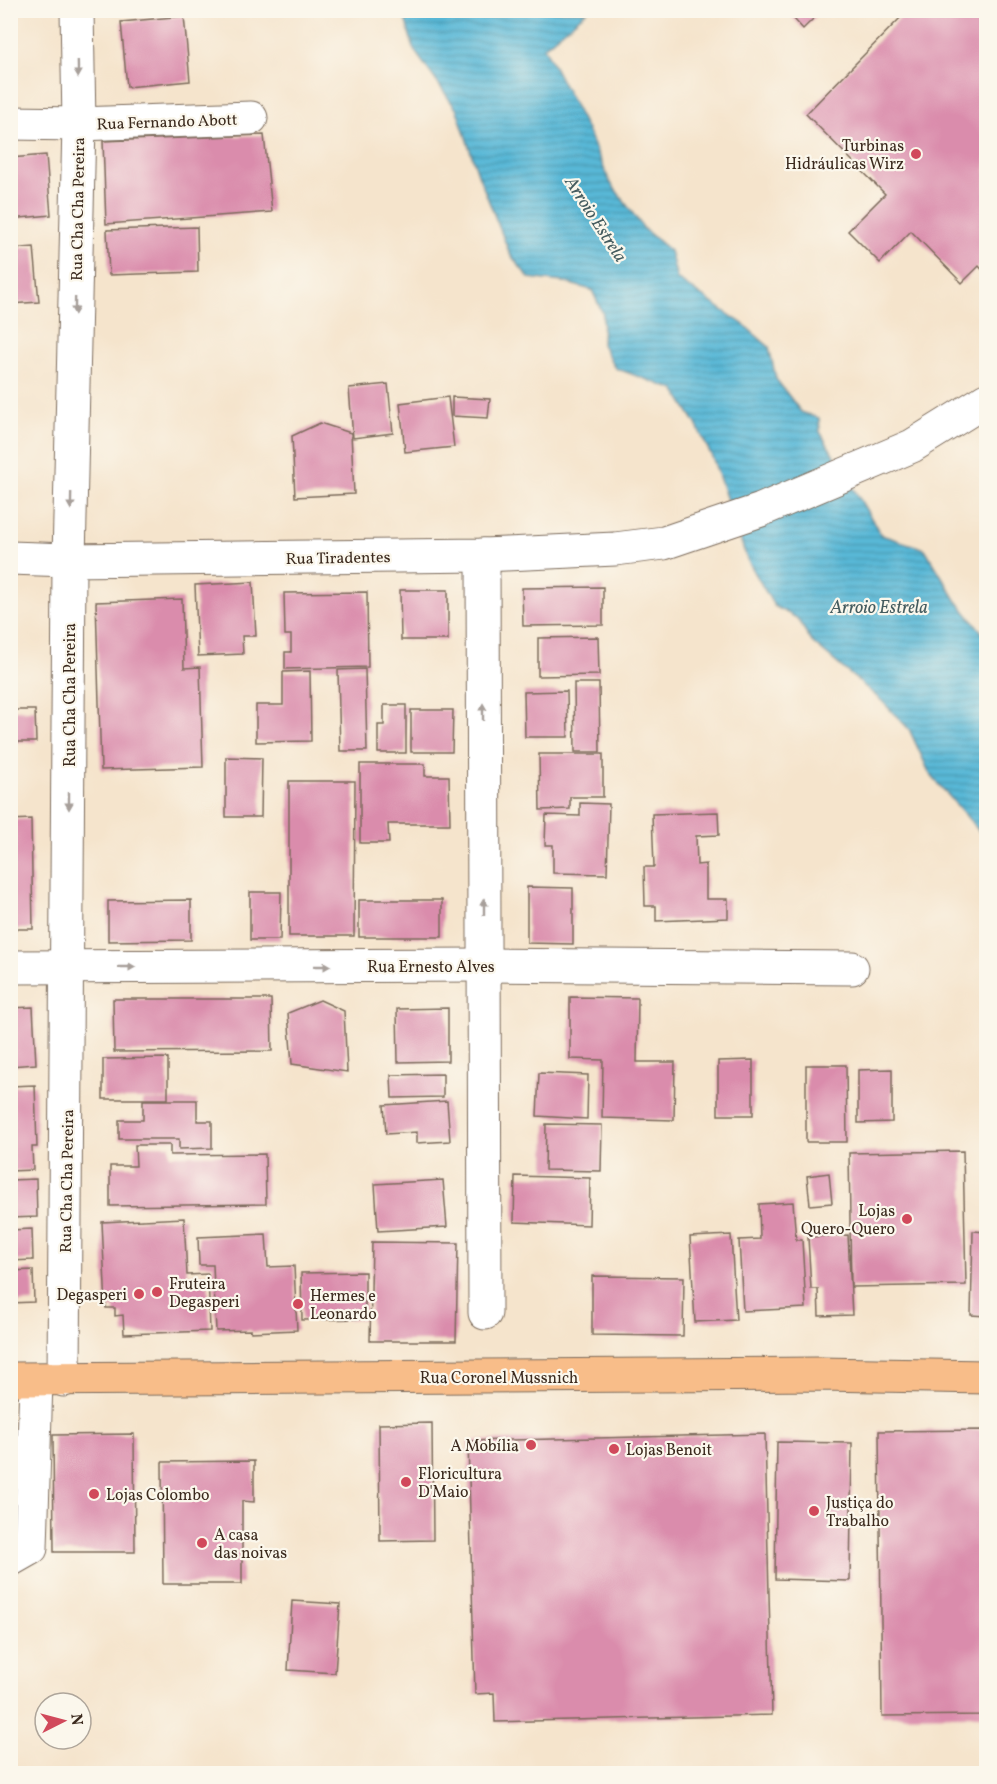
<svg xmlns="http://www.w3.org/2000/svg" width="997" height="1784" font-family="Vollkorn,serif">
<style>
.water{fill:url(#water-rules);stroke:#4a717a;stroke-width:1.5}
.building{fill:#da8cac}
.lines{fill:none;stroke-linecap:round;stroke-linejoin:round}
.minor-casing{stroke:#7c6b5b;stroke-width:35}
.major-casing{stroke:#7c6b5b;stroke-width:35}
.minor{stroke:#fff;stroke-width:33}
.major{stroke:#f8bd89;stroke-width:33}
.oneway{fill:#a79f9a}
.poi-dot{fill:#d1495b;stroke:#fbf7ec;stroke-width:2}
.labels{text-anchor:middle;stroke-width:4.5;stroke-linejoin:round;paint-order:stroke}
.street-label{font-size:16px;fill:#3b2a1e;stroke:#fbf7ec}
.poi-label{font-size:16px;fill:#3b2a1e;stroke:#fbf7ec;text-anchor:start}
.water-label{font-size:18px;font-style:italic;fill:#455c5f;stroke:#fbf7ec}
</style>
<defs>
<pattern id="water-rules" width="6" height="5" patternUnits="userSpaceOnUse" patternTransform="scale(1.5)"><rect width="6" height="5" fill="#58b8d7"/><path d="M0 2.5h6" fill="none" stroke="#4a96ae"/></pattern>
</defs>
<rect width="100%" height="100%" fill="#fbf7ec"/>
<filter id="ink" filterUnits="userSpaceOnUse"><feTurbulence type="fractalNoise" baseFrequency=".0167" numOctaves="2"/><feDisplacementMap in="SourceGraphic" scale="12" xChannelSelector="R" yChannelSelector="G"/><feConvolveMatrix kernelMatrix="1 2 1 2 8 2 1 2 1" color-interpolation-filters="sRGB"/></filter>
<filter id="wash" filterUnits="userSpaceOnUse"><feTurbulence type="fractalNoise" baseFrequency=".008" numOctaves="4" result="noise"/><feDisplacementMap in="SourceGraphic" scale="24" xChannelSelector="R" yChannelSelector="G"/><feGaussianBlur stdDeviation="1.35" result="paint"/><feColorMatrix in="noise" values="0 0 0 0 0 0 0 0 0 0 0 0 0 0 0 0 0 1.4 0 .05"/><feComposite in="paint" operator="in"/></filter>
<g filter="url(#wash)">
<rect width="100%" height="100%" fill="#f5e4cc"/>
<!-- water -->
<path class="water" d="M 403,11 L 587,11 L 544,47 L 588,132 L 610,182 L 644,229 L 670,251 L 677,279 L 743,324 L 769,347 L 776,379 L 801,412 L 819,418 L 820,432 L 881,535 L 925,549 L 956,600 L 986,637 L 986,839 L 930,774 L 909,729 L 882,701 L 812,642 L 797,618 L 774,606 L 747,559 L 713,459 L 695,422 L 675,390 L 615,368 L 602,344 L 603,314 L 592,290 L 563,282 L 529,278 L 510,254 L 478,174 L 457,110 L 414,50 Z"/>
<g id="blocks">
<!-- building -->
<g class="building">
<path d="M 786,10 L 822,10 L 803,29 Z"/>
<path d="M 908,10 L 986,10 L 986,274 L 979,266 L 962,283 L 911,231 L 880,263 L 848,231 L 885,194 L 806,114 Z"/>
<path d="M 184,16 L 190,81 L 127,87 L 121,22 Z"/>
<path d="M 264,135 L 272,212 L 106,224 L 103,141 Z"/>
<path d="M 46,155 L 51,215 L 10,219 L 10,158 Z"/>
<path d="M 197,227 L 198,272 L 109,275 L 107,230 Z"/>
<path d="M 34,247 L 39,302 L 10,304 L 10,249 Z"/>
<path d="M 388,384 L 393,433 L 353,438 L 349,388 Z"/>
<path d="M 448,397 L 454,447 L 405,452 L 400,403 Z"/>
<path d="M 452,397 L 490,399 L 488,418 L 452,416 Z"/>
<path d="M 320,423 L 351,433 L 354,494 L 295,497 L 292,436 Z"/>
<path d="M 253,582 L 256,636 L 242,636 L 243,654 L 198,656 L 195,585 Z"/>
<path d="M 603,587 L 603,625 L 523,626 L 522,588 Z"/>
<path d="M 400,590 L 448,590 L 448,640 L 401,640 Z"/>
<path d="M 367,592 L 368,667 L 285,669 L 285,652 L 291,652 L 291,635 L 285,635 L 284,593 Z"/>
<path d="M 182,599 L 184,668 L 200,667 L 203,767 L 101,770 L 96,602 Z"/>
<path d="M 598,637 L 599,675 L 538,676 L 538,638 Z"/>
<path d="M 365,669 L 367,751 L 340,751 L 338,670 Z"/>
<path d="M 310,671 L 311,741 L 256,742 L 256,705 L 283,705 L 283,672 Z"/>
<path d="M 574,683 L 599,683 L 600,752 L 575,752 Z"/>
<path d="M 567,691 L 568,737 L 525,737 L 524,692 Z"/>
<path d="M 384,705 L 406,705 L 406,753 L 378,753 L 378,725 L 384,725 Z"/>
<path d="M 10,710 L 35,710 L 36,742 L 10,742 Z"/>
<path d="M 411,710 L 453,710 L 452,752 L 411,752 Z"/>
<path d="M 539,754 L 603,754 L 603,797 L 570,797 L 570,809 L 540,810 Z"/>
<path d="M 226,757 L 262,758 L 261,817 L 226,817 Z"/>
<path d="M 360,764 L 425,764 L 425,776 L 449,776 L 450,824 L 388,824 L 389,843 L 360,843 Z"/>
<path d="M 289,781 L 355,781 L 354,936 L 289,936 Z"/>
<path d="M 580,803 L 609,804 L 607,874 L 553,873 L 553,845 L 545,845 L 546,815 L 580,816 Z"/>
<path d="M 718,812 L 719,835 L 696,836 L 697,865 L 706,864 L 706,899 L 728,899 L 728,918 L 656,921 L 656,906 L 645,906 L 644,867 L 654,867 L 652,814 Z"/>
<path d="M 31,819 L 33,929 L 10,929 L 10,820 Z"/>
<path d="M 527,887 L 573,888 L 573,944 L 527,943 Z"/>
<path d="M 250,892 L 281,892 L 280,940 L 250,940 Z"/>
<path d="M 191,900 L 191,940 L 108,941 L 108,901 Z"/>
<rect x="359" y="900" width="83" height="37"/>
<path d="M 570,997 L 638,998 L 637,1062 L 675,1062 L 674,1120 L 602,1118 L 603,1060 L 570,1059 Z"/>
<path d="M 113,999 L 271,999 L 272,1051 L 114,1052 Z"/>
<path d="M 320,1000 L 344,1011 L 347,1072 L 292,1064 L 288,1013 Z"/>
<path d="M 33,1007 L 36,1064 L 10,1066 L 10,1008 Z"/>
<path d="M 448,1008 L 448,1061 L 398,1062 L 397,1009 Z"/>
<path d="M 168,1058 L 168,1099 L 103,1099 L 103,1059 Z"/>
<path d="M 753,1060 L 753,1115 L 718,1115 L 718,1061 Z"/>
<path d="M 806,1065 L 846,1065 L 847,1142 L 806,1142 Z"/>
<path d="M 892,1069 L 892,1122 L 858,1123 L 858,1070 Z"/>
<path d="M 539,1073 L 588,1075 L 587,1119 L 537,1116 Z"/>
<path d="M 443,1074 L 443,1097 L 392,1098 L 391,1075 Z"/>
<path d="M 35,1085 L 37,1147 L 32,1147 L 33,1170 L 10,1171 L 10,1086 Z"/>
<path d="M 143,1100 L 197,1100 L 197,1121 L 212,1121 L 212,1148 L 179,1149 L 179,1139 L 119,1139 L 119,1120 L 143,1120 Z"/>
<path d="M 447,1101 L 450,1141 L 417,1143 L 417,1132 L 386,1134 L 384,1105 Z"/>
<path d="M 546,1124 L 602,1125 L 601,1171 L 545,1170 Z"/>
<path d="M 135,1145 L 170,1145 L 170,1155 L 265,1154 L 266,1204 L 110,1206 L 110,1166 L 136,1166 Z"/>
<path d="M 963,1151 L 966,1285 L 851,1287 L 849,1153 Z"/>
<path d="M 829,1173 L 832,1203 L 810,1205 L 807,1176 Z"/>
<path d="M 515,1176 L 590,1178 L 589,1225 L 514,1222 Z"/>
<path d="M 36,1179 L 37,1217 L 10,1218 L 10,1180 Z"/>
<path d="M 443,1180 L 447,1227 L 378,1231 L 375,1184 Z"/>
<path d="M 793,1202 L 796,1240 L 802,1240 L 806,1308 L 743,1311 L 739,1240 L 760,1239 L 759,1204 Z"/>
<path d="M 184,1218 L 187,1275 L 208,1274 L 210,1331 L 124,1334 L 123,1315 L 115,1316 L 115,1308 L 106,1308 L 102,1222 Z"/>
<path d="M 32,1229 L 33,1260 L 10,1261 L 10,1230 Z"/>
<path d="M 973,1231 L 986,1232 L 986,1316 L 971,1315 Z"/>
<path d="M 266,1234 L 268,1267 L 294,1266 L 297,1330 L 251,1332 L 251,1330 L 216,1331 L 213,1265 L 199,1265 L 198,1237 Z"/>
<path d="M 731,1235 L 736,1320 L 695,1322 L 690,1237 Z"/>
<path d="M 848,1235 L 852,1315 L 819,1316 L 818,1289 L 811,1289 L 808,1237 Z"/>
<path d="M 372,1242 L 458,1243 L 456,1341 L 370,1341 Z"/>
<path d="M 33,1270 L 34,1302 L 10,1303 L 10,1271 Z"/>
<path d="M 365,1272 L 365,1319 L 302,1320 L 301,1273 Z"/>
<path d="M 592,1276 L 684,1277 L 683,1336 L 592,1335 Z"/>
<path d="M 432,1423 L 433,1540 L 380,1541 L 379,1424 Z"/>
<path d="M 986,1430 L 986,1715 L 882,1716 L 879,1431 Z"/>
<path d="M 10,1431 L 19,1431 L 21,1505 L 11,1536 Z"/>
<path d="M 134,1434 L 135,1552 L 54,1552 L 53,1435 Z"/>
<path d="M 765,1434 L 772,1715 L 495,1722 L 494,1693 L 475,1694 L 468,1441 Z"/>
<path d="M 777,1442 L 852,1443 L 850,1581 L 775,1579 Z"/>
<path d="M 254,1461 L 254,1502 L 242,1501 L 242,1584 L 163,1584 L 162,1462 Z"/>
<path d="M 292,1601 L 340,1604 L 335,1673 L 288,1670 Z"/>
</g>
</g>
</g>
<g filter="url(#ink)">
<use href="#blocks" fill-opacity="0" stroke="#7c6b5b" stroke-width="1.5"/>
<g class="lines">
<!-- minor casing -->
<g class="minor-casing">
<g id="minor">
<path d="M 10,123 L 79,124 L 251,118"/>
<path d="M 483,555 L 485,1313"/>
<path d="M 10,558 L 69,560 L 483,555 L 615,549 L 664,543 L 761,510 L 912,446 L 986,400"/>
<path d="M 10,967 L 484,965 L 852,968"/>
<path d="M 64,1380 L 69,560 L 79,124 L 77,10"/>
<path d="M 10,1560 L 31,1548 L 36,1380"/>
</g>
</g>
<!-- major casing -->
<g class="major-casing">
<path id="major" d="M 10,1379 L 820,1374 L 986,1377"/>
</g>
<!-- minor -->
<use href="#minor" class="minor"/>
<!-- major -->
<use href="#major" class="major"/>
</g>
<!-- one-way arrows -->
<defs><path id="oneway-solid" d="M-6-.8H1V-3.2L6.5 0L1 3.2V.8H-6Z" transform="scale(1.5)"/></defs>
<g class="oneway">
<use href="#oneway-solid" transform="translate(78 69) rotate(89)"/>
<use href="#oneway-solid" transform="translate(75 306) rotate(91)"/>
<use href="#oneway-solid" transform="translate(71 501) rotate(91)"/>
<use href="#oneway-solid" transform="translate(483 712) rotate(-90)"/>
<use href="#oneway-solid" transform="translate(69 801) rotate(90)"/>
<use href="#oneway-solid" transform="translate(484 907) rotate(-90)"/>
<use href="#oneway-solid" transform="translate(322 966)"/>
<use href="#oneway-solid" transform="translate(127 967)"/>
</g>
</g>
<!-- markers -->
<g class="poi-dot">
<circle cx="916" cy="154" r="6"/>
<circle cx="907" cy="1219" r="6"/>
<circle cx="157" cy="1292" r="6"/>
<circle cx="139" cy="1294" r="6"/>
<circle cx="298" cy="1304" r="6"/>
<circle cx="531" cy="1445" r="6"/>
<circle cx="614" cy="1449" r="6"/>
<circle cx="406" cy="1482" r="6"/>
<circle cx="94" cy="1494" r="6"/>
<circle cx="814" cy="1511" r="6"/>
<circle cx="202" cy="1543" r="6"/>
</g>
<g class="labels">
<!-- street labels -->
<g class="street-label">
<text transform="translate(167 121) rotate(-2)" y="6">Rua Fernando Abott</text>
<text transform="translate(77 209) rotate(-89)" y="6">Rua Cha Cha Pereira</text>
<text transform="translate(338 557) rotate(-1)" y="6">Rua Tiradentes</text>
<text transform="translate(69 695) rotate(-90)" y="6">Rua Cha Cha Pereira</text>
<text x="431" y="972">Rua Ernesto Alves</text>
<text transform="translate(66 1181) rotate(-89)" y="6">Rua Cha Cha Pereira</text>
<text x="499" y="1383">Rua Coronel Mussnich</text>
</g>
<!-- poi labels -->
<g class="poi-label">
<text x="904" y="151" text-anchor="end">Turbinas<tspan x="904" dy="18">Hidráulicas Wirz</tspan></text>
<text x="895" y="1216" text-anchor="end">Lojas<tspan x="895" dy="18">Quero-Quero</tspan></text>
<text x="169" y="1289">Fruteira<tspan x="169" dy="18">Degasperi</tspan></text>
<text x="127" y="1300" text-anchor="end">Degasperi</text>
<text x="310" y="1301">Hermes e<tspan x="310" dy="18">Leonardo</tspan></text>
<text x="519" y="1451" text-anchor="end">A Mobília</text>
<text x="626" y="1455">Lojas Benoit</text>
<text x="418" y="1479">Floricultura<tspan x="418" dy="18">D'Maio</tspan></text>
<text x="106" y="1500">Lojas Colombo</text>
<text x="826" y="1508">Justiça do<tspan x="826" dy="18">Trabalho</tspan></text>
<text x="214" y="1540">A casa<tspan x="214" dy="18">das noivas</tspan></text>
</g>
<!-- water labels -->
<g class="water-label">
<text transform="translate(596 219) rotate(57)" y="6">Arroio Estrela</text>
<text x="879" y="613">Arroio Estrela</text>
</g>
</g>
<!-- margin -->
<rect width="997" height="1784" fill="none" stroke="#fbf7ec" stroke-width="36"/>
<!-- north arrow -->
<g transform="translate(63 1721) rotate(84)"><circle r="28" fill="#fbf7ec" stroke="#aea59a" stroke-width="1.5"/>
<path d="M0-4.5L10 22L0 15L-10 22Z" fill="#d1495b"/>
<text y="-9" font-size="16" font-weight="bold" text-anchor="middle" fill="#3b2a1e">N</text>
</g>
</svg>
